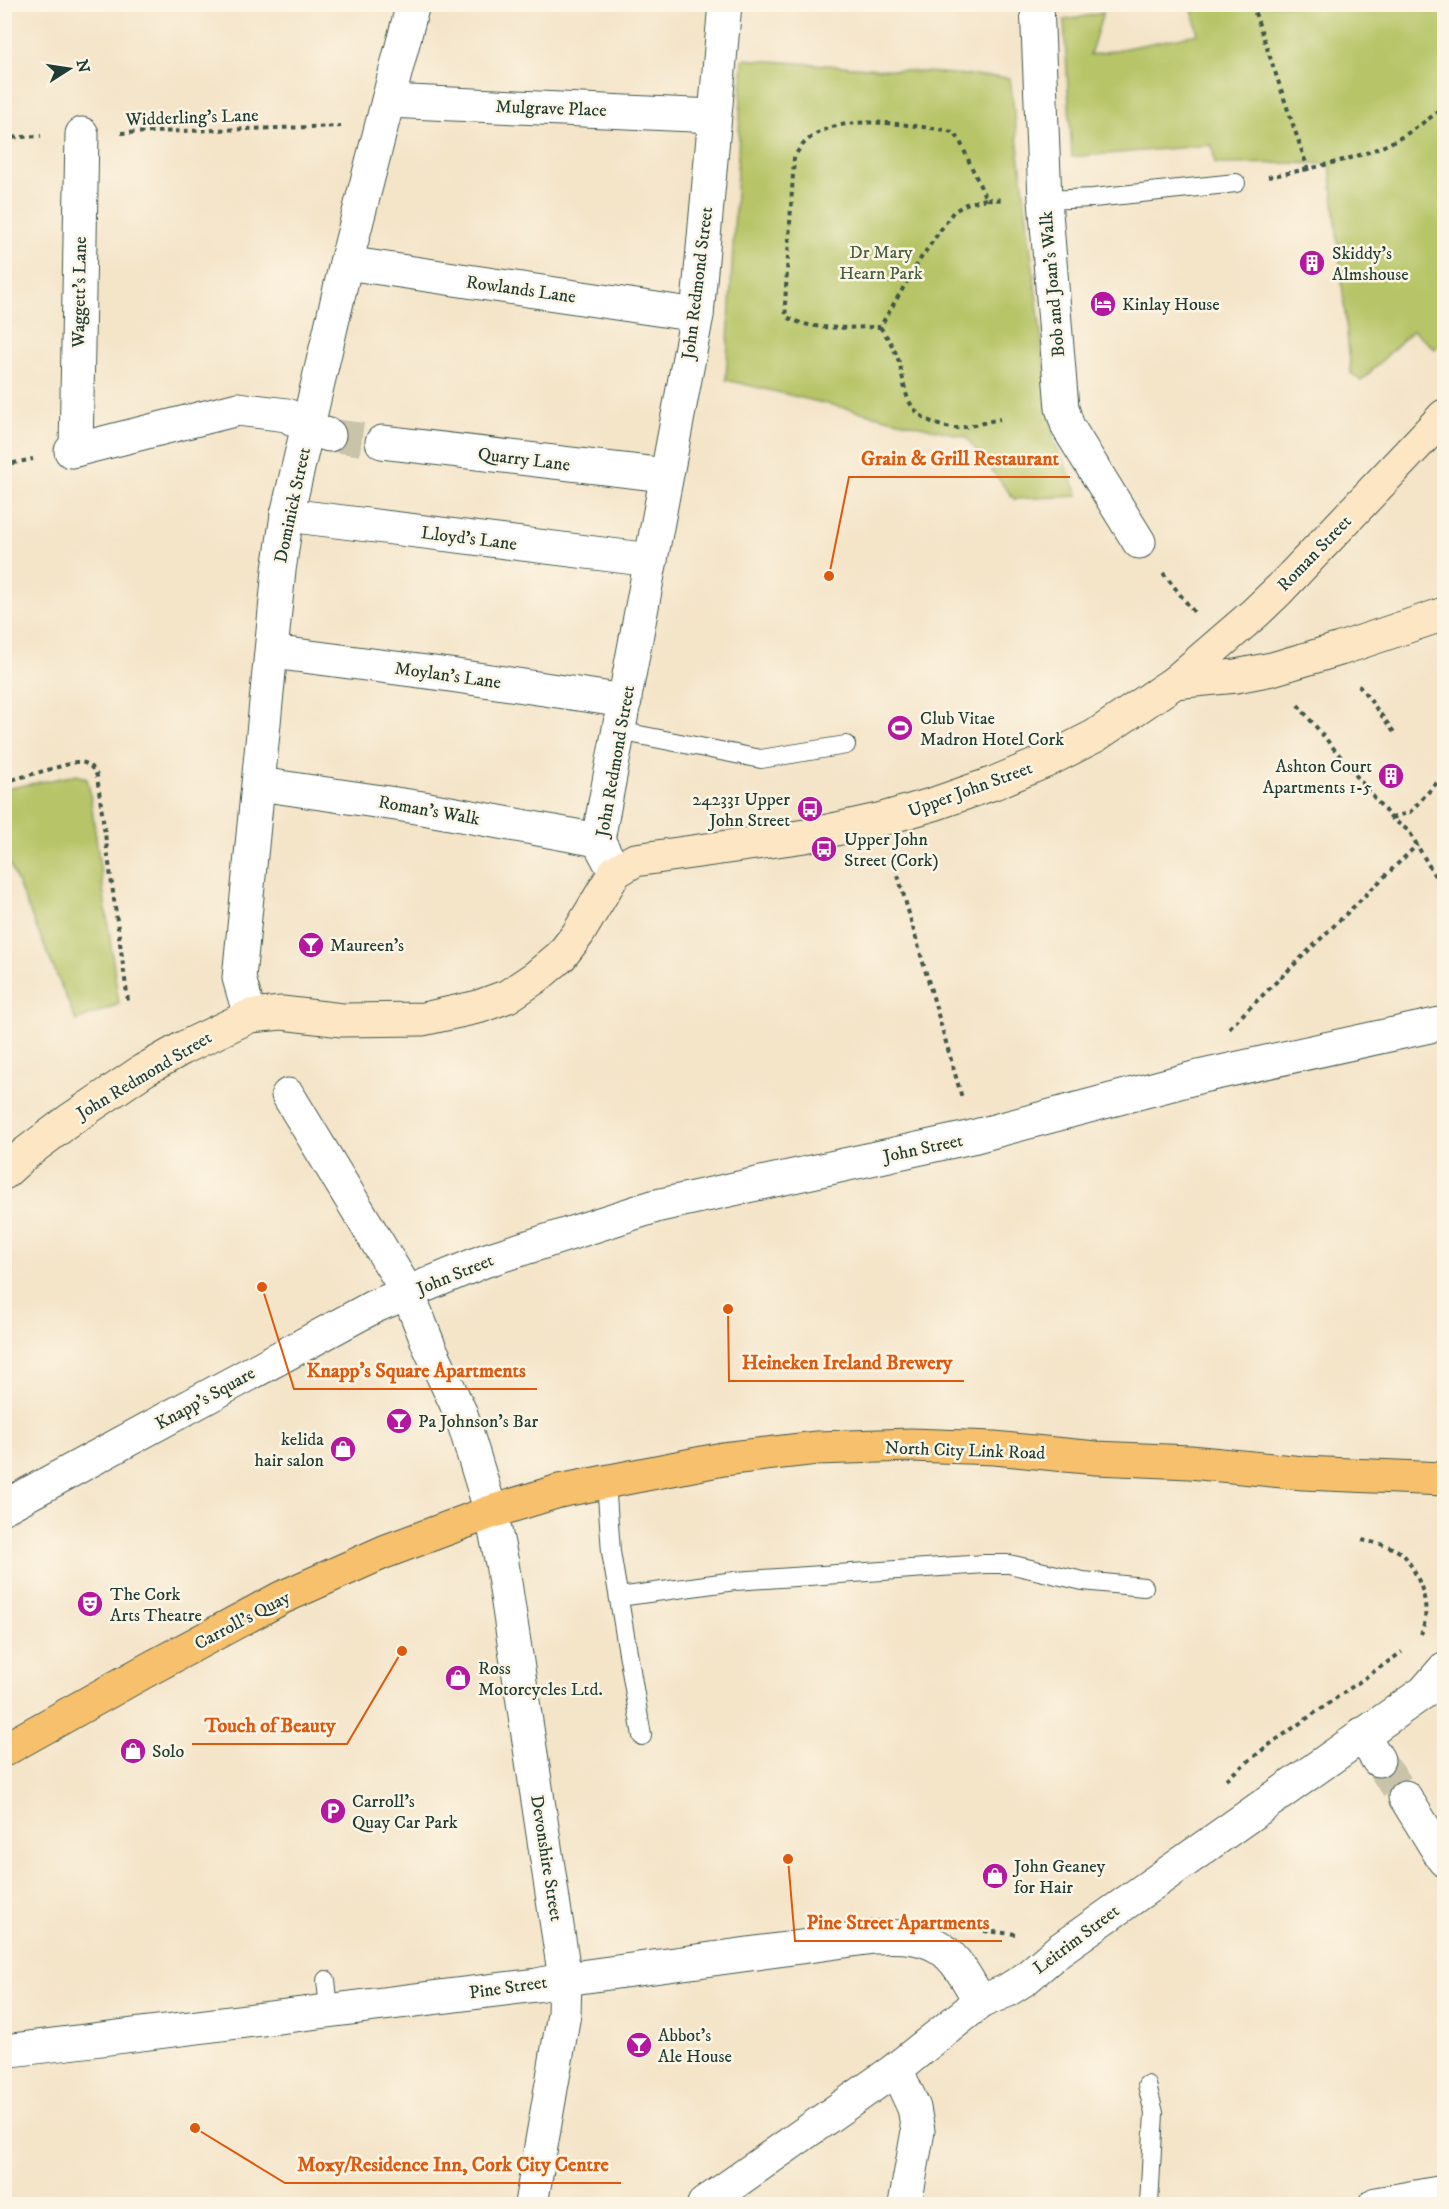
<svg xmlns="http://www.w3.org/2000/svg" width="1449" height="2209" font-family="'IM FELL DW Pica',serif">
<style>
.green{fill:#b7c567;stroke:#6b814e;stroke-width:1.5}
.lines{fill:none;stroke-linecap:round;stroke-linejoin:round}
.street-tunnel{stroke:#c9c3aa;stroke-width:33;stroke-dasharray:33 16;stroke-linecap:butt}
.lane-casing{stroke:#3f564a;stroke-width:20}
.street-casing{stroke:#3f564a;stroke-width:35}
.secondary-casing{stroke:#3f564a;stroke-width:35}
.highway-casing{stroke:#3f564a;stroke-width:35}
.path{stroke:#3f564a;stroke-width:4;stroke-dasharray:4.5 4.5;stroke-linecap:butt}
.lane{stroke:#fff;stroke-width:18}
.street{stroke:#fff;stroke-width:33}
.secondary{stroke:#fce6c4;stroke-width:33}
.highway{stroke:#f7c06c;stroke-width:33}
.labels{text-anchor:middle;stroke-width:5;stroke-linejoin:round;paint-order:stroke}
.street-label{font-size:18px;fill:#1f3d34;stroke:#fcf5e5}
.park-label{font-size:18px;fill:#455f41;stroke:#fcf5e5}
.poi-label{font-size:18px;fill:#1f3d34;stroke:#fcf5e5;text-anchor:start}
.leader{fill:none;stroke:#de580e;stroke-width:2}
.callout-dot{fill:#de580e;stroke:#fcf5e5;stroke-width:2}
.callout-label{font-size:20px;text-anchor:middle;font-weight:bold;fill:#de580e;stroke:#fcf5e5;stroke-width:5;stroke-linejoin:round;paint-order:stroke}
</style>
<rect width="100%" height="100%" fill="#fcf5e5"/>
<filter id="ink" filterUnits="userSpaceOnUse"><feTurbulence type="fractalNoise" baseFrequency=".0167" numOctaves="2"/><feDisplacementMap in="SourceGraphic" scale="12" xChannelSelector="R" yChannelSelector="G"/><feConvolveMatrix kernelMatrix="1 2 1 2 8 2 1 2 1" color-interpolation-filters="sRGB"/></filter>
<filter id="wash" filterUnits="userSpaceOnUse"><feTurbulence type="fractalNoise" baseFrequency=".008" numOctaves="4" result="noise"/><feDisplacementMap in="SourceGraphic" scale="24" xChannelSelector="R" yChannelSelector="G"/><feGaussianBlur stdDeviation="1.35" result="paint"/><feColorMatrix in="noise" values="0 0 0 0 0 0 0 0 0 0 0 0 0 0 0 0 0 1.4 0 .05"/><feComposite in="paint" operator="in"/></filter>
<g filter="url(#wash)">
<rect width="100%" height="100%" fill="#f4e4c8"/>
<!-- green -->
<g class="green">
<path d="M 1191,5 L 1444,5 L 1444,339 L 1435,349 L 1413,330 L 1361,381 L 1351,373 L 1330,164 C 1291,162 1254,164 1215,164 L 1212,145 L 1072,157 L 1064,20 L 1103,13 L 1090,55 L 1198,34 Z"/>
<path d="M 743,59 L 1010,78 L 1054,442 L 1079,496 L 1014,499 L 966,437 L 726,380 Z"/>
<path d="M 77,775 L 87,779 L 89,787 L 119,1004 L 76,1021 L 5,853 L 4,789 Z"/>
</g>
</g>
<g filter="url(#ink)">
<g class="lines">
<!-- street-tunnel -->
<g class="street-tunnel">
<path d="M 329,435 L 382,442"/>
<path d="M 1378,1760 L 1405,1797"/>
</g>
<!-- lane casing -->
<g class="lane-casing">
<g id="lane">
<path d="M 1045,200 L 1093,198 L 1236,183"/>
<path d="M 619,731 L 761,759 L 846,745"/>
<path d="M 606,1481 L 611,1552 L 642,1736"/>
<path d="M 619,1597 L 735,1581 L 985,1564 L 1009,1564 L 1083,1581 L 1144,1587"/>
<path d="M 326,1980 L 329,2009"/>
<path d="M 1147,2085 L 1154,2113 L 1149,2204"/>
</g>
</g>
<!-- street casing -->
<g class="street-casing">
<g id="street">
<path d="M 1037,4 L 1045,200 L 1062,408 L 1068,427 L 1139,542"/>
<path d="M 388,101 L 714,116"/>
<path d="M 346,263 L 697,315"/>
<path d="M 382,442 L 665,475"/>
<path d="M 76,450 L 82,134"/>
<path d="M 71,451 L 238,409 L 287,415 L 309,429 L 329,435"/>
<path d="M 287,515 L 651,560"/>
<path d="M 272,652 L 450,675 L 625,701"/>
<path d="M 259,784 L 423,808 L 598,840"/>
<path d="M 615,872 L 598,840 L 697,315 L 725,4"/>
<path d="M 250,1016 L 239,978 L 279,570 L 287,515 L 346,263 L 413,4"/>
<path d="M 288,1095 L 408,1293 L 429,1346 L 461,1414 L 491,1512 L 502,1563 L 565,1979 L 564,2014 L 531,2204"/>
<path d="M 4,1507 L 373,1307 L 484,1261 L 656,1206 L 972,1137 L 1198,1077 L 1444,1023"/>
<path d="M 1362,1734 L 1378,1760"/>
<path d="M 1405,1797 L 1444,1860"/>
<path d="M 4,2051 L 537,1985 L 565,1979 L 874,1937 C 938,1933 951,1948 980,2002"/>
<path d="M 896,2069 L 914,2108 L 918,2131 L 905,2204"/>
<path d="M 704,2204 L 896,2069 L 980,2002 L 1006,1991 L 1025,1979 L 1059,1950 L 1424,1692 L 1444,1669"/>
<path d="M 1376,2204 L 1444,2192"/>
</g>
</g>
<!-- secondary casing -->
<g class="secondary-casing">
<g id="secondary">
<path d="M 1175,682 L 1255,613 L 1279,590 L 1444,416"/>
<path d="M 4,1173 L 26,1153 L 70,1120 L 144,1070 L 183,1048 L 250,1016 L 282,1013 L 342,1020 L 423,1019 L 478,1007 L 508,996 L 536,977 L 561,956 L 578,934 L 615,872 L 635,860 L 805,836 L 882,819 L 934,804 L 994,783 L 1046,761 L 1095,736 L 1175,682 L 1236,676 L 1272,669 L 1340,649 L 1444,614"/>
</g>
</g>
<!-- highway casing -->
<g class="highway-casing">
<path id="highway" d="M 4,1750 L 149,1669 L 281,1598 L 384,1552 L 491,1512 L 559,1491 L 723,1459 L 817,1448 L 911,1445 L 994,1448 L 1096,1458 L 1190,1462 L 1303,1473 L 1444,1479"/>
</g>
<!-- path -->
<g class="path">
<path d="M 9,4 L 9,5"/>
<path d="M 1252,4 L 1308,169 C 1345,160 1383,151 1414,129 C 1425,122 1435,114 1444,106"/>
<path d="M 121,133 L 341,126"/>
<path d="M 4,138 L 41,136"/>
<path d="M 1268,177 L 1308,169"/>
<path d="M 986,199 L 966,204 L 953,212 L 921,258 L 880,327 C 852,327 809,332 786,316 L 785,304 L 794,158 C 819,106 901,125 946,130 L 954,133 L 959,139 L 986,199 L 1005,200"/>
<path d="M 880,327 C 888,338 894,347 898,359 C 902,371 903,384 907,396 C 913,415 935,427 954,428 C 962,429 989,421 1000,419"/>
<path d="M 4,465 L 33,459"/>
<path d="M 1163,573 L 1194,612"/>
<path d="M 1359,685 L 1396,735"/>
<path d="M 1298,705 L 1391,818 L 1409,831 L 1444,892"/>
<path d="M 4,782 L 76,762 C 88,762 92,766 97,776 L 128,1001"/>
<path d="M 1392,818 L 1410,812 L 1444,775"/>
<path d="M 893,858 L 962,1098"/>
<path d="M 1229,1028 L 1418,844"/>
<path d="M 1362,1540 C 1375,1543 1390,1545 1401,1553 C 1405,1555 1407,1560 1410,1564 C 1423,1585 1431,1610 1421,1634"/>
<path d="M 1226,1779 L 1266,1747 L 1402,1652"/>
<path d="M 984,1931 L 1015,1934"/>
</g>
<!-- lane -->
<use href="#lane" class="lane"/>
<!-- street -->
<use href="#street" class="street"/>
<!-- secondary -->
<use href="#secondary" class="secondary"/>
<!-- highway -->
<use href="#highway" class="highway"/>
</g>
</g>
<!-- icons -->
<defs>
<g id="building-disc" transform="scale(1.35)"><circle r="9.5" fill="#b5179e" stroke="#fcf5e5"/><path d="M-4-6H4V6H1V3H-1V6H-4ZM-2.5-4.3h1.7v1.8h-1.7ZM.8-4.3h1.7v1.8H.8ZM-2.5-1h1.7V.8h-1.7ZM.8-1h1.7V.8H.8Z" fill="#fff"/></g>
<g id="hotel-disc" transform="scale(1.35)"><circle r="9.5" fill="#b5179e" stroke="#fcf5e5"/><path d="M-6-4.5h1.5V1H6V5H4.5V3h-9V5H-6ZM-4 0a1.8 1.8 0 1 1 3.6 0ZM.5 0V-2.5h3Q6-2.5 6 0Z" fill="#fff"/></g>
<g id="stadium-disc" transform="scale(1.35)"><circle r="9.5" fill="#b5179e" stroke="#fcf5e5"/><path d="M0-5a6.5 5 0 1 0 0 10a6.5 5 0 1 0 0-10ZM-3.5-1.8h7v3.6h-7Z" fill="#fff"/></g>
<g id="bus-disc" transform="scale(1.35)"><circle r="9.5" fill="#b5179e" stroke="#fcf5e5"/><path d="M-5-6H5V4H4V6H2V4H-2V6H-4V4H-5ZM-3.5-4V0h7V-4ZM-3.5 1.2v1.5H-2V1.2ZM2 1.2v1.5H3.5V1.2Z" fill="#fff"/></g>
<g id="bar-disc" transform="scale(1.35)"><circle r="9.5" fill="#b5179e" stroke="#fcf5e5"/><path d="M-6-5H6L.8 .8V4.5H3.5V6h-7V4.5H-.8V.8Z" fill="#fff"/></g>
<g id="shop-disc" transform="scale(1.35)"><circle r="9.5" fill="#b5179e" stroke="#fcf5e5"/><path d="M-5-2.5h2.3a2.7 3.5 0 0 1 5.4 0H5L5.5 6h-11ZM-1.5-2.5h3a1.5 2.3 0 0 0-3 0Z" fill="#fff"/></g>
<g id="theatre-disc" transform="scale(1.35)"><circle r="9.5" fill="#b5179e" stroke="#fcf5e5"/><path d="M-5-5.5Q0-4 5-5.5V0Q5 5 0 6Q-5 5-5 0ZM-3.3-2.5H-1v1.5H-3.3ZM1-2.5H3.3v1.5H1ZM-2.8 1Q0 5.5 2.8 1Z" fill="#fff"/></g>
<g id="parking-disc" transform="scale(1.35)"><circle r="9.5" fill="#b5179e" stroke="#fcf5e5"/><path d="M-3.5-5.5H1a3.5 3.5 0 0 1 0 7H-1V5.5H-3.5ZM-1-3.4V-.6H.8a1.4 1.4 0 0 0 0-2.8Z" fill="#fff"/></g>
</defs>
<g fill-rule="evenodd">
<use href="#building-disc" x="1312" y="263"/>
<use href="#hotel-disc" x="1103" y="304"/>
<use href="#stadium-disc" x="900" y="728"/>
<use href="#building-disc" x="1391" y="776"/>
<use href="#bus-disc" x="810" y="809"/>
<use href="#bus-disc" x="824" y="849"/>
<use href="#bar-disc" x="311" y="945"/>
<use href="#bar-disc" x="399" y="1421"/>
<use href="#shop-disc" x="343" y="1449"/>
<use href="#theatre-disc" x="90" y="1604"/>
<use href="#shop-disc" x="458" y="1678"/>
<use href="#shop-disc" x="133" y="1751"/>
<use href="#parking-disc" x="333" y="1811"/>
<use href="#shop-disc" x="995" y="1876"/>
<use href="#bar-disc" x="639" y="2045"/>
</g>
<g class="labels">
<!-- street labels -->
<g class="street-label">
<text transform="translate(551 108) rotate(2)" y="6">Mulgrave Place</text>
<text transform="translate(192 117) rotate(-2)" y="6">Widderling's Lane</text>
<text transform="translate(697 283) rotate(-83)" y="6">John Redmond Street</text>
<text transform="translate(1052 284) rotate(-95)" y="6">Bob and Joan's Walk</text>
<text transform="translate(521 289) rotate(8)" y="6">Rowlands Lane</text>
<text transform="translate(79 292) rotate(-89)" y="6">Waggett's Lane</text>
<text transform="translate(524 459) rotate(7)" y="6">Quarry Lane</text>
<text transform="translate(292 505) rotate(-78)" y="6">Dominick Street</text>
<text transform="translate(469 538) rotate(7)" y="6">Lloyd's Lane</text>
<text transform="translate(1314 553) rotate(-46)" y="6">Roman Street</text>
<text transform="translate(448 675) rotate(8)" y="6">Moylan's Lane</text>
<text transform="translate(615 761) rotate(-80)" y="6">John Redmond Street</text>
<text transform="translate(970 789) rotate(-20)" y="6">Upper John Street</text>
<text transform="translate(429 810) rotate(10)" y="6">Roman's Walk</text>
<text transform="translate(144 1075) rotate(-31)" y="6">John Redmond Street</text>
<text transform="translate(923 1148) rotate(-12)" y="6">John Street</text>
<text transform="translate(455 1274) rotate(-22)" y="6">John Street</text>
<text transform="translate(205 1398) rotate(-29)" y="6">Knapp's Square</text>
<text transform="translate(965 1450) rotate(2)" y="6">North City Link Road</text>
<text transform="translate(242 1620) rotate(-28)" y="6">Carroll's Quay</text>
<text transform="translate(547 1858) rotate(81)" y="6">Devonshire Street</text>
<text transform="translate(1076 1939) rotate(-37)" y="6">Leitrim Street</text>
<text transform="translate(508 1987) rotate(-8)" y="6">Pine Street</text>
</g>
<!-- park labels -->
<g class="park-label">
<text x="881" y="258">Dr Mary<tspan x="881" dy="21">Hearn Park</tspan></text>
</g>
<!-- poi labels -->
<g class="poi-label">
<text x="1332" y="259">Skiddy's<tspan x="1332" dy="21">Almshouse</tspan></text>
<text x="1122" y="310">Kinlay House</text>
<text x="920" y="724">Club Vitae<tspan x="920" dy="21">Madron Hotel Cork</tspan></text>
<text x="1372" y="772" text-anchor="end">Ashton Court<tspan x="1372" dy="21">Apartments 1-5</tspan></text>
<text x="790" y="805" text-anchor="end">242331 Upper<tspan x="790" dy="21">John Street</tspan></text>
<text x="844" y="845">Upper John<tspan x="844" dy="21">Street (Cork)</tspan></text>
<text x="330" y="951">Maureen’s</text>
<text x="418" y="1427">Pa Johnson’s Bar</text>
<text x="324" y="1445" text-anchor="end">kelida<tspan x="324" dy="21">hair salon</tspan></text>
<text x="110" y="1600">The Cork<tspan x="110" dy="21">Arts Theatre</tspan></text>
<text x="478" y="1674">Ross<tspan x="478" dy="21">Motorcycles Ltd.</tspan></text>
<text x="152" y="1757">Solo</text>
<text x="352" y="1807">Carroll's<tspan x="352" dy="21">Quay Car Park</tspan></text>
<text x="1014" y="1872">John Geaney<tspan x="1014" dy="21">for Hair</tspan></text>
<text x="658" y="2041">Abbot’s<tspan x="658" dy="21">Ale House</tspan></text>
</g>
</g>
<!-- callouts -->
<path class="leader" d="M829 576L849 477H1070M728 1309L729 1381H964M262 1287L294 1389H537M402 1651L347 1744H192M788 1859L795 1941H1002M195 2128L285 2183H621"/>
<g class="callout-dot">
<circle cx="829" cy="576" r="6"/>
<circle cx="728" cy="1309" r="6"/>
<circle cx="262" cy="1287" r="6"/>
<circle cx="402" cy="1651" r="6"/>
<circle cx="788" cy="1859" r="6"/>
<circle cx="195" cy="2128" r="6"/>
</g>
<g class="callout-label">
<text x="960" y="465">Grain &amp; Grill Restaurant</text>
<text x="847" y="1369">Heineken Ireland Brewery</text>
<text x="416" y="1377">Knapp's Square Apartments</text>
<text x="270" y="1732">Touch of Beauty</text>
<text x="898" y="1929">Pine Street Apartments</text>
<text x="453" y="2171">Moxy/Residence Inn, Cork City Centre</text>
</g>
<!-- margin -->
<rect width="1449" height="2209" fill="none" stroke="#fcf5e5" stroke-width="24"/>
<!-- north arrow -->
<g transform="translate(69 69) rotate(78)" stroke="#fcf5e5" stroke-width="4.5" paint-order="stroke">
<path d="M0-4.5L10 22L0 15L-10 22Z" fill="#1f3d34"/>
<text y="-9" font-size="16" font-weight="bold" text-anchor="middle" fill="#1f3d34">N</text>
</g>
</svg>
